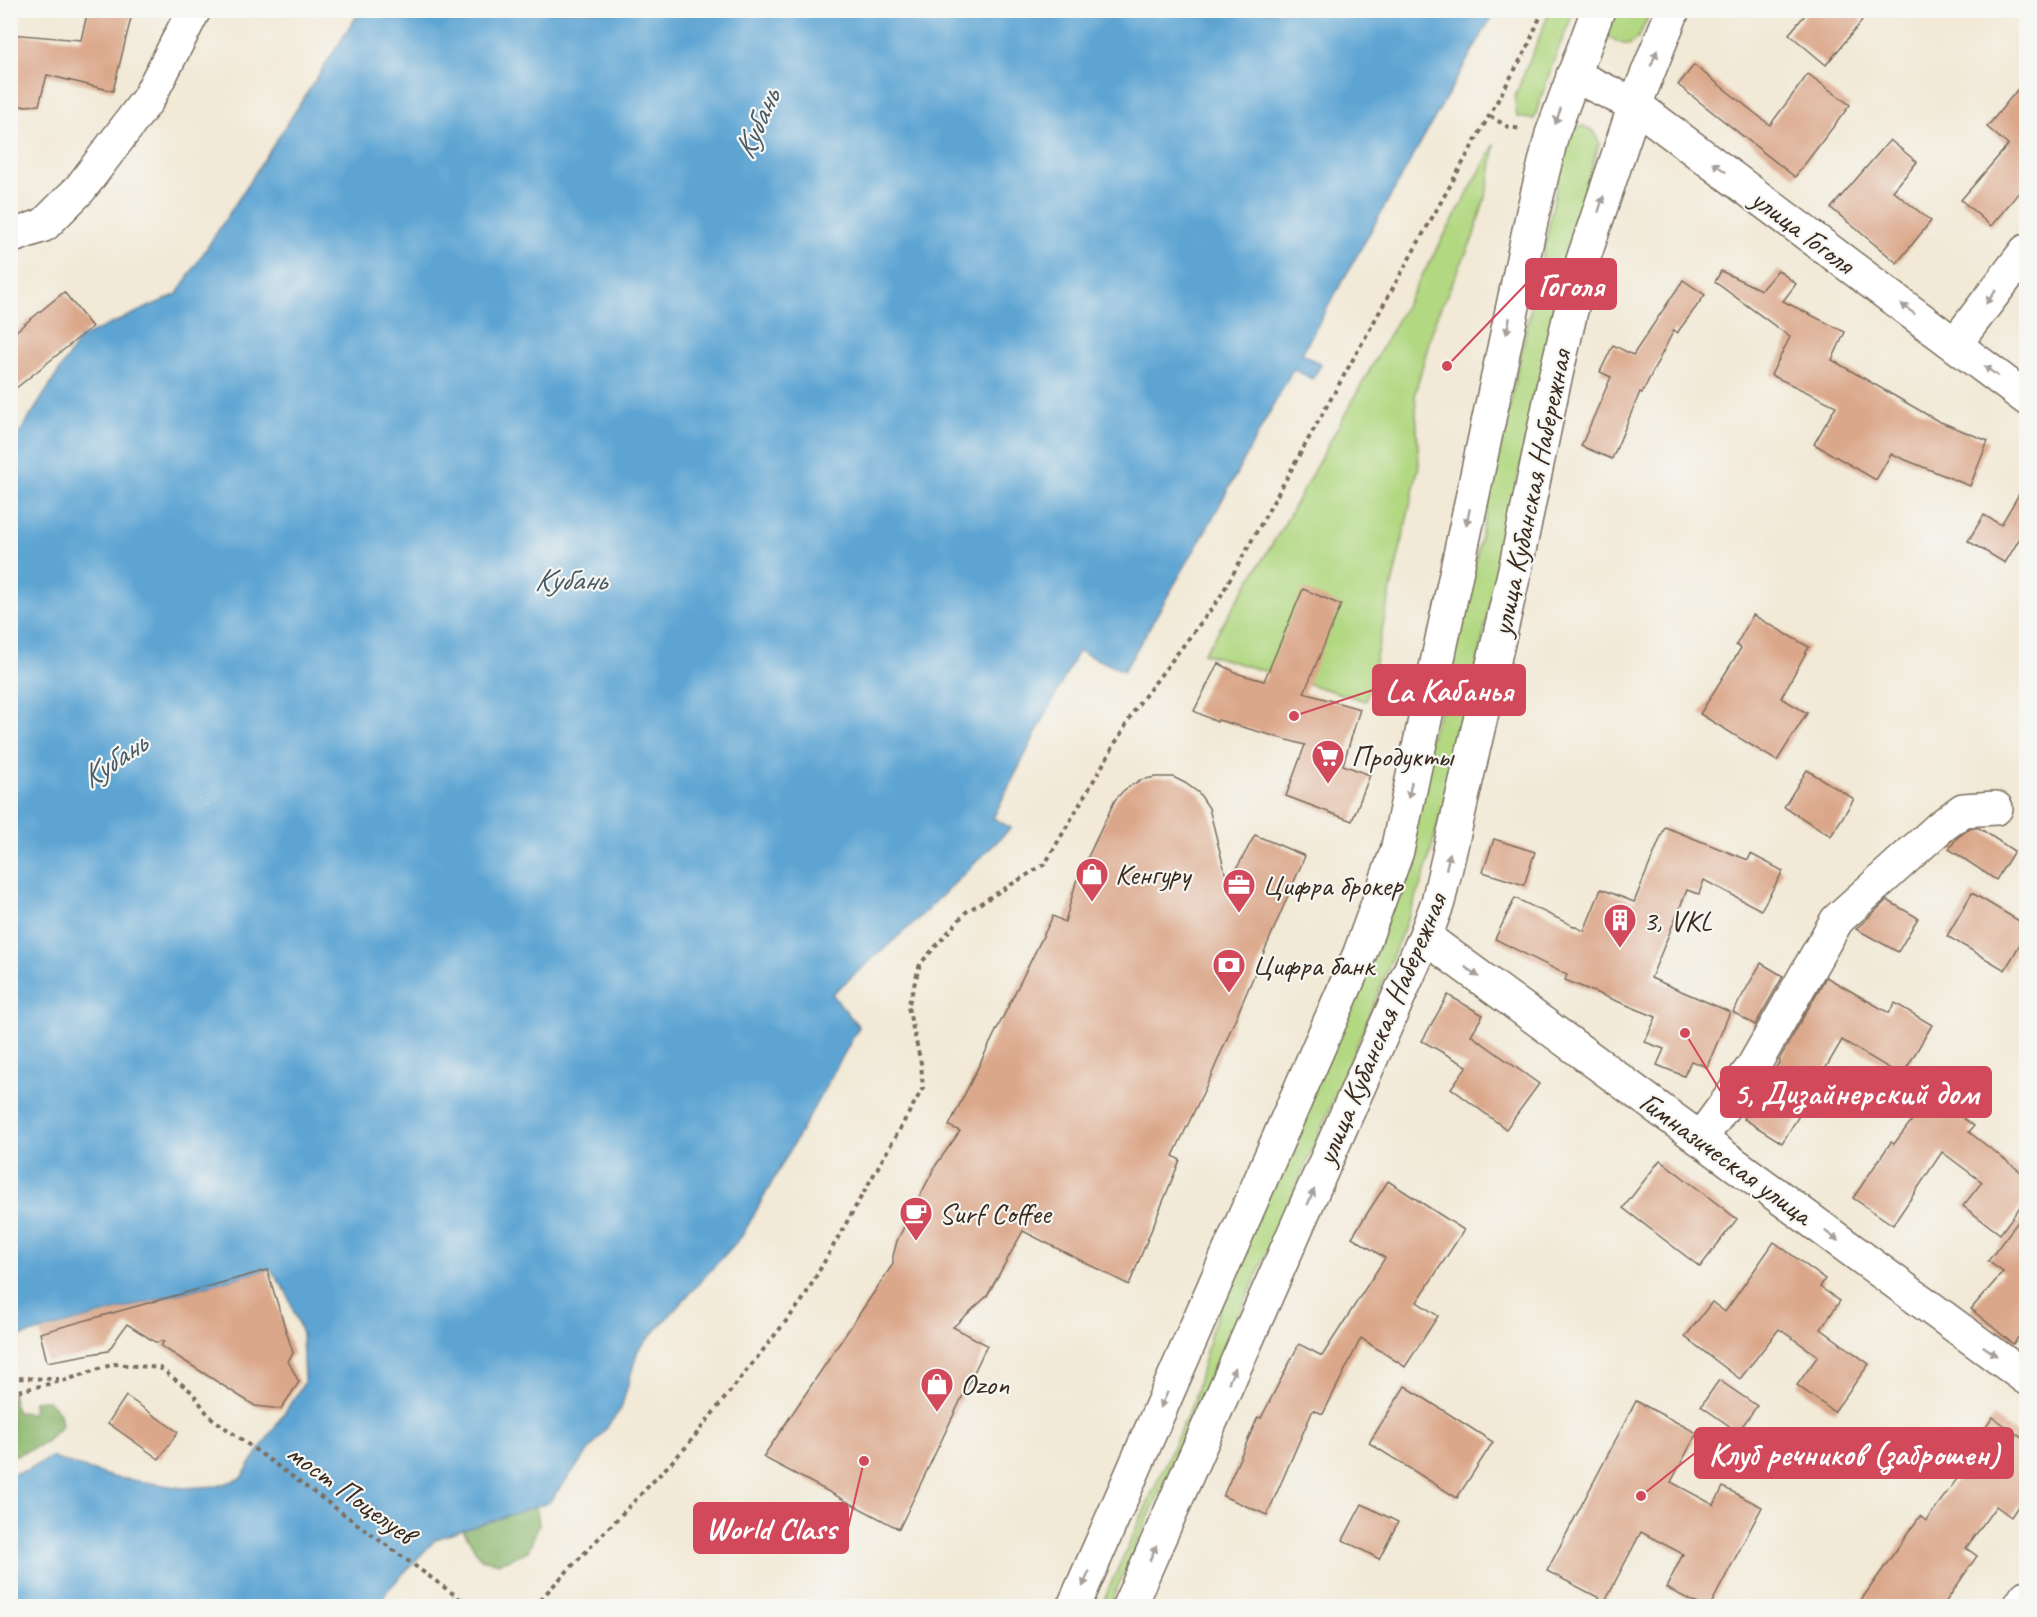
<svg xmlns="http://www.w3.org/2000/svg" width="2037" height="1617" font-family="Caveat,sans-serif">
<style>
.green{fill:#b2d882;stroke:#768150;stroke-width:1.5}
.forest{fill:#8db870;stroke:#647147;stroke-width:1.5}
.water{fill:#5da4d3;stroke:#4c6778;stroke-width:1.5}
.building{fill:#dba78a}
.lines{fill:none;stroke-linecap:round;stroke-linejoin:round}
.minor-casing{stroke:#7b6d5e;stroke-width:36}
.major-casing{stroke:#7b6d5e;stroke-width:36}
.path{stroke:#7b6d5e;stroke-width:4;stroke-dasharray:4.5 4.5;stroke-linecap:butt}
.minor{stroke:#fff;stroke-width:33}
.major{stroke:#fff;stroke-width:33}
.oneway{fill:#a79f9a}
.labels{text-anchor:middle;stroke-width:4.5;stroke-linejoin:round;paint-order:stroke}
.street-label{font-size:30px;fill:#3b2a1e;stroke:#f6f6f2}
.poi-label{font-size:30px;fill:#3b2a1e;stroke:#f6f6f2;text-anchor:start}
.water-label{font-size:32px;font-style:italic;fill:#495b66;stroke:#f6f6f2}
.leader{fill:none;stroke:#d1495b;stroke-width:2}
.callout-dot{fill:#d1495b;stroke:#f6f6f2;stroke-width:2}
.callout{fill:#d1495b;stroke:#d1495b;stroke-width:2}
.callout-label{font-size:32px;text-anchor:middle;font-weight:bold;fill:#fff}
</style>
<rect width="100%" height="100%" fill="#f6f6f2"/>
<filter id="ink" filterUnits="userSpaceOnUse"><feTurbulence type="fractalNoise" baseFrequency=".0167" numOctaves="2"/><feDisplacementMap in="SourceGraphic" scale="12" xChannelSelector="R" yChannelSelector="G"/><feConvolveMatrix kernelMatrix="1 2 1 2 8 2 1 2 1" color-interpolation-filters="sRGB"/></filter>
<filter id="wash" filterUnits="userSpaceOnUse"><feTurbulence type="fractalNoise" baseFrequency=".008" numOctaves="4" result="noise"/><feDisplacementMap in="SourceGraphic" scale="24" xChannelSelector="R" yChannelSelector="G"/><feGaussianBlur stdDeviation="1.35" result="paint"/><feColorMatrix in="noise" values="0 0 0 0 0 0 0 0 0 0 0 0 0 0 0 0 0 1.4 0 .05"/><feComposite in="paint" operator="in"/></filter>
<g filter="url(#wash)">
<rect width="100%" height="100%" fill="#f2e9d6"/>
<!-- green -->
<g class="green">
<path d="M 1550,11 L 1574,11 L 1555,57 L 1534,119 L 1517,117 L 1515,96 Z"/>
<path d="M 1610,11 L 1651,11 L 1638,38 L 1629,45 L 1617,42 L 1608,37 L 1605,21 Z"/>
<path d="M 1582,126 L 1594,131 L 1599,143 L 1565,264 L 1458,750 L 1423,880 L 1365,1026 L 1298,1183 L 1109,1606 L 1101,1606 L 1194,1400 L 1211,1332 L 1446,694 L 1547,235 L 1566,136 L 1573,129 Z"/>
<path d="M 1495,144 L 1488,187 L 1473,238 L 1435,320 L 1415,393 L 1419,465 L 1366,701 L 1203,653 L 1213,640 L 1282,528 Z"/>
</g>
<!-- forest -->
<g class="forest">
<path d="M 11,1393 L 12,1393 L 16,1412 L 33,1413 L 34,1401 L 48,1400 L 60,1413 L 62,1426 L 43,1444 L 11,1457 Z"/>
<path d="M 535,1498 L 539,1524 L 528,1551 L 500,1563 L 481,1559 L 461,1527 Z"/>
</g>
<!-- water -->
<path class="water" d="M 360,11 L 1495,11 L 1302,353 L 1321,365 L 1312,379 L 1293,369 L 1205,532 L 1124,671 L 1078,651 L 993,818 L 1011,828 L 916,921 L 832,994 L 859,1027 L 742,1236 L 638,1350 L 621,1409 L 549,1502 L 436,1539 L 386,1592 L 380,1606 L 11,1606 L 11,1474 L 27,1470 L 51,1457 L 112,1477 L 183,1488 L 218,1486 L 241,1478 L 304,1383 L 302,1334 L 286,1291 L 270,1269 L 11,1339 L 10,448 L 80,338 L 177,294 Z"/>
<g id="blocks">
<!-- building -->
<g class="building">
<path d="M 88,10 L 133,10 L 113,91 L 47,75 L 39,105 L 10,107 L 10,34 L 81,40 Z"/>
<path d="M 1809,10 L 1850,10 L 1862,21 L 1826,65 L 1789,34 Z"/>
<path d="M 1694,65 L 1770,125 L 1808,74 L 1850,105 L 1795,177 L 1678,85 Z"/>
<path d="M 2026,79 L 2026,184 L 1991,226 L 1961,200 L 2008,145 L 1987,127 Z"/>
<path d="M 1890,140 L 1917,162 L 1893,191 L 1931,221 L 1897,263 L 1831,208 Z"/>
<path d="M 1778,270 L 1796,284 L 1783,301 L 1845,332 L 1832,360 L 1938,421 L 1988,441 L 1970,486 L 1891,454 L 1876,480 L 1814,444 L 1836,406 L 1771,375 L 1790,337 L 1715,282 L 1721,271 L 1761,290 Z"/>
<path d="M 1683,280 L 1705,295 L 1677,333 L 1674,330 L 1642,393 L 1640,392 L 1612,459 L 1581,446 L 1611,377 L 1600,372 L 1613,345 L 1633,355 Z"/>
<path d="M 64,292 L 92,327 L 10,393 L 10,336 Z"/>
<path d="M 2026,482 L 2026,528 L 2005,563 L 1968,541 L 1984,515 L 2001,525 Z"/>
<path d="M 1303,589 L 1341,605 L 1304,693 L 1360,709 L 1343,765 L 1370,775 L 1352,821 L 1286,796 L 1305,745 L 1218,720 L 1217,722 L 1194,711 L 1218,663 L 1239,674 L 1264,681 Z"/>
<path d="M 1753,615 L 1809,647 L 1781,698 L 1807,713 L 1777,761 L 1700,714 L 1741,648 L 1736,645 Z"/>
<path d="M 1807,770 L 1854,799 L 1831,836 L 1784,807 Z"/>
<path d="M 1156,777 L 1173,777 L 1185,783 L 1199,793 L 1209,808 L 1228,884 L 1255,835 L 1305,856 L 1211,1076 L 1173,1156 L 1180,1160 L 1129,1285 L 1023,1231 L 987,1296 L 953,1327 L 987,1345 L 899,1529 L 763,1457 L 893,1264 L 893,1256 L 897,1241 L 909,1217 L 936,1165 L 960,1131 L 949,1126 L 1053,916 L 1065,922 L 1076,882 L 1115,800 L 1124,790 L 1140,780 Z"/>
<path d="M 1665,827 L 1748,860 L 1751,854 L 1783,871 L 1761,910 L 1704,880 L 1699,894 L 1687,890 L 1651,978 L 1730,1012 L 1707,1067 L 1691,1061 L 1684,1076 L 1657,1065 L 1664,1049 L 1645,1042 L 1656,1017 L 1565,980 L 1567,975 L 1495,939 L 1515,898 L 1584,931 L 1601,889 L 1634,902 Z"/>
<path d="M 1970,828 L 1979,828 L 2014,851 L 1996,880 L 1949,849 L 1956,839 Z"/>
<path d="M 1494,839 L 1535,852 L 1524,885 L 1483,872 Z"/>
<path d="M 1972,893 L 2026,925 L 2026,934 L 2005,970 L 1947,936 Z"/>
<path d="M 1887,900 L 1918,918 L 1898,952 L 1856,929 Z"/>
<path d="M 1761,963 L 1783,976 L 1755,1025 L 1733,1012 Z"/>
<path d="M 1826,977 L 1889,1013 L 1895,1003 L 1932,1025 L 1902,1076 L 1842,1040 L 1811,1093 L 1812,1095 L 1782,1143 L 1744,1119 L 1780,1061 L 1779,1060 Z"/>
<path d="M 1448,995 L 1483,1015 L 1471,1035 L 1539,1084 L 1506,1129 L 1451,1088 L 1467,1066 L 1422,1041 Z"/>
<path d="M 1931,1095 L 1974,1126 L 1969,1132 L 2026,1176 L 2026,1199 L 2000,1234 L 1963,1206 L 1982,1182 L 1942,1152 L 1893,1225 L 1853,1198 L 1891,1142 L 1894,1144 Z"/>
<path d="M 1660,1160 L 1737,1219 L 1700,1267 L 1623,1208 Z"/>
<path d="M 1388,1181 L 1464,1230 L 1417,1302 L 1438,1316 L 1405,1367 L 1361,1338 L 1323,1414 L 1313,1410 L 1267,1515 L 1223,1496 L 1258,1417 L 1261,1418 L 1299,1344 L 1322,1356 L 1385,1258 L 1352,1237 Z"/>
<path d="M 2026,1211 L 2026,1328 L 2013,1344 L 1971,1309 L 2003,1272 L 1988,1261 Z"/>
<path d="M 1774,1242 L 1825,1279 L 1820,1287 L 1840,1301 L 1821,1329 L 1869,1364 L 1834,1412 L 1797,1385 L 1818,1356 L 1779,1329 L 1740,1379 L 1685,1337 L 1712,1302 L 1725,1312 Z"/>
<path d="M 267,1270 L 293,1353 L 288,1361 L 299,1382 L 281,1409 L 255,1406 L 161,1346 L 164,1341 L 155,1342 L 127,1324 L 108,1351 L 47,1362 L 40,1333 Z"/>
<path d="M 1719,1380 L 1757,1406 L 1738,1432 L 1701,1406 Z"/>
<path d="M 1405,1386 L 1493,1442 L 1457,1498 L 1369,1443 Z"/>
<path d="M 126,1396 L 178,1432 L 159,1459 L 108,1423 Z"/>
<path d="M 1636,1401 L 1697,1433 L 1671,1482 L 1714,1505 L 1723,1487 L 1762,1507 L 1710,1606 L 1702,1606 L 1666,1588 L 1683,1554 L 1641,1532 L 1605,1601 L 1547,1571 Z"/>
<path d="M 1993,1417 L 2026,1441 L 2026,1494 L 2011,1517 L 1996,1506 L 1966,1548 L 1977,1556 L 1943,1606 L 1857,1606 L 1920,1516 L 1926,1521 L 1957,1479 L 1952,1475 Z"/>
<path d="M 1362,1504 L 1398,1522 L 1379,1559 L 1343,1540 Z"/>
</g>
</g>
</g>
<g filter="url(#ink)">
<use href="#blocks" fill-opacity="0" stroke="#7b6d5e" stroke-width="1.5"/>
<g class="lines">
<!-- minor casing -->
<g class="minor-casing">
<g id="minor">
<path d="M 1635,105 L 2026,398"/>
<path d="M 10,237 L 44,225 L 80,189 L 148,99 L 194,10"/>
<path d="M 1955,344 L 2026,251"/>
<path d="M 1425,937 L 2026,1378"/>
<path d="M 1700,1139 L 1753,1067 L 1837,920 L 1939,828 L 1963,810 L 1996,808"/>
<path d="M 2020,1606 L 2026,1597"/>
</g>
</g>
<!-- major casing -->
<g class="major-casing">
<g id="major">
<path d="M 1573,75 L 1635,105"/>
<path d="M 1074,1606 L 1360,953 L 1397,851 L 1533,212 L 1552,134 L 1598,10"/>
<path d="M 1129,1606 L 1425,937 L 1438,902 L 1516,565 L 1553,387 L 1583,260 L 1635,105 L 1673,10"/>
</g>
</g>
<!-- path -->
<g class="path">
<path d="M 1490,116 L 1508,127 L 1522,129"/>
<path d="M 10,1378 L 59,1379"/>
<path d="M 10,1393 L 66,1380 L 114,1364 L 160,1368 L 192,1392 L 209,1416 L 470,1606"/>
<path d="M 534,1606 L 686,1447 L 802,1301 L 923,1088 L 921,1063 L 908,1007 L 920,964 L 966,912 L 1045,864 L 1137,706 L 1219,599 L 1527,48 L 1543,10"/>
</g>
<!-- minor -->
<use href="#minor" class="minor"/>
<!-- major -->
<use href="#major" class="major"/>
</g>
<!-- one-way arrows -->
<defs><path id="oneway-solid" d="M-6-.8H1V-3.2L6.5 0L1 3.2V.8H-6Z" transform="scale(1.5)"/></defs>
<g class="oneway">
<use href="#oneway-solid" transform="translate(1654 58) rotate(-68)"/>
<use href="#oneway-solid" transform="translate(1558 116) rotate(110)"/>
<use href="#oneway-solid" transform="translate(1719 167) rotate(-143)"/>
<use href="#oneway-solid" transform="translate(1601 204) rotate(-72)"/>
<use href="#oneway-solid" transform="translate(1991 297) rotate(127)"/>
<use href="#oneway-solid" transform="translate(1908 309) rotate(-143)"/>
<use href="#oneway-solid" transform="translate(1508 326) rotate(102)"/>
<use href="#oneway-solid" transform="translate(1991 371) rotate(-143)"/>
<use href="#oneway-solid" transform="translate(1468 517) rotate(102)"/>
<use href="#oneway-solid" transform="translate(1410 790) rotate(102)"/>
<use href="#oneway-solid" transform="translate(1448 861) rotate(-77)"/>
<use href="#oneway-solid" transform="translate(1472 972) rotate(36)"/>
<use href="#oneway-solid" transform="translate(1311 1197) rotate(-66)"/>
<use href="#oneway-solid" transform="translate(1832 1236) rotate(36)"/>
<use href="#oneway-solid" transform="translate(1990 1351) rotate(36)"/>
<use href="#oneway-solid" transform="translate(1232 1375) rotate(-66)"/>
<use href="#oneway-solid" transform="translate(1164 1400) rotate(114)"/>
<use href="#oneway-solid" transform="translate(1153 1553) rotate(-66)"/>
<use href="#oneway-solid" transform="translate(1086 1579) rotate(114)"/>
</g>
</g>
<!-- icons -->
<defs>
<g id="supermarket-pin" transform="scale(1.725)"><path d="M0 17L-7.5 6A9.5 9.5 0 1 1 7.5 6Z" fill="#d1495b" stroke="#f6f6f2"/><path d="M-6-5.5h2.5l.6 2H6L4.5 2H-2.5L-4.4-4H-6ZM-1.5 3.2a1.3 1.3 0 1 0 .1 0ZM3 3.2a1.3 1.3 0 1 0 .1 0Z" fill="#fff"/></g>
<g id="shop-pin" transform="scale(1.725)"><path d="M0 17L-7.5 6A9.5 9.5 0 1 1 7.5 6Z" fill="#d1495b" stroke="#f6f6f2"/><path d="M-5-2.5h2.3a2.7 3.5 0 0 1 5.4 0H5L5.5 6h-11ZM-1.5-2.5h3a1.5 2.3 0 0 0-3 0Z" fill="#fff"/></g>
<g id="office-pin" transform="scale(1.725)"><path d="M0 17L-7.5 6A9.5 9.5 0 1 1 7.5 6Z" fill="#d1495b" stroke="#f6f6f2"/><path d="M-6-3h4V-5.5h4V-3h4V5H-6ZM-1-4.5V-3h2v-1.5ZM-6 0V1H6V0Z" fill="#fff"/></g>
<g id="building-pin" transform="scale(1.725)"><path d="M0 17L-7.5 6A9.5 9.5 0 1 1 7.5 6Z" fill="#d1495b" stroke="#f6f6f2"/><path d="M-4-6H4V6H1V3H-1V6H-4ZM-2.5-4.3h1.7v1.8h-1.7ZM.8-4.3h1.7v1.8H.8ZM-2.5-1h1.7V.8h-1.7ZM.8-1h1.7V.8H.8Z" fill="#fff"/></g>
<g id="bank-pin" transform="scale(1.725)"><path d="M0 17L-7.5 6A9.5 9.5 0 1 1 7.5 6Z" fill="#d1495b" stroke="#f6f6f2"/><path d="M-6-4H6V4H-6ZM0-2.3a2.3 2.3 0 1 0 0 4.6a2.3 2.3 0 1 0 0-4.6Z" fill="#fff"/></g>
<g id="cafe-pin" transform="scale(1.725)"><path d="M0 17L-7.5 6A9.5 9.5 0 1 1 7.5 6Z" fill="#d1495b" stroke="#f6f6f2"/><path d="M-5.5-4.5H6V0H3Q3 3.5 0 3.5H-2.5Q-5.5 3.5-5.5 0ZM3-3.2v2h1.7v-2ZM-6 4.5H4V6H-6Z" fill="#fff"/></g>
</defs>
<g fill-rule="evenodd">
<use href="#supermarket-pin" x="1328" y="756"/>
<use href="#shop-pin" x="1092" y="874"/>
<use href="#office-pin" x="1239" y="885"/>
<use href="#building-pin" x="1620" y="920"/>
<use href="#bank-pin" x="1229" y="965"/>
<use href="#cafe-pin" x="916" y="1213"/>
<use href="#shop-pin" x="937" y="1384"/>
</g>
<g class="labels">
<!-- street labels -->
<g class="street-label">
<text transform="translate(1803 231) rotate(37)" y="10">улица Гоголя</text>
<text transform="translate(1531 493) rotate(-78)" y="10">улица Кубанская Набережная</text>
<text transform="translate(1381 1029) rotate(-67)" y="10">улица Кубанская Набережная</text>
<text transform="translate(1726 1158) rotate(36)" y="10">Гимназическая улица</text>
<text transform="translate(351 1493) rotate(36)" y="10">мост Поцелуев</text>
</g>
<!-- poi labels -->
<g class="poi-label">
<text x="1351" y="766">Продукты</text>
<text x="1115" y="884">Кенгуру</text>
<text x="1262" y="895">Цифра брокер</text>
<text x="1643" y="930">3, VKL</text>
<text x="1252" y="975">Цифра банк</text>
<text x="939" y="1223">Surf Coffee</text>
<text x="960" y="1394">Ozon</text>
</g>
<!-- water labels -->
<g class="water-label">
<text transform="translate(756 124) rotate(-66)" y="11">Кубань</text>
<text x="570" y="590">Кубань</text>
<text transform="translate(113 760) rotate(-34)" y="11">Кубань</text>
</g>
</g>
<!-- callouts -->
<path class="leader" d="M1447 366L1526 284M1294 716L1373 690M1685 1033L1721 1092M1641 1496L1695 1453M864 1461L848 1528"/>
<g class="callout-dot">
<circle cx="1447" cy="366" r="6"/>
<circle cx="1294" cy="716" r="6"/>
<circle cx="1685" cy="1033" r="6"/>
<circle cx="1641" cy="1496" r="6"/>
<circle cx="864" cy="1461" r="6"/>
</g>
<g class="callout">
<rect x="1526" y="259" width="90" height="50" rx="6"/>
<rect x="1373" y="665" width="152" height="50" rx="6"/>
<rect x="1721" y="1067" width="270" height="50" rx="6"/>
<rect x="1695" y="1428" width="318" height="50" rx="6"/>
<rect x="694" y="1503" width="154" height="50" rx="6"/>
</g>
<g class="callout-label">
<text x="1571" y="296">Гоголя</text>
<text x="1449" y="701">La Кабанья</text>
<text x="1856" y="1104">5, Дизайнерский дом</text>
<text x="1854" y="1465">Клуб речников (заброшен)</text>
<text x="771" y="1539">World Class</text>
</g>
<!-- margin -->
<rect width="2037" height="1617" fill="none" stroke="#f6f6f2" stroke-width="36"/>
</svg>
